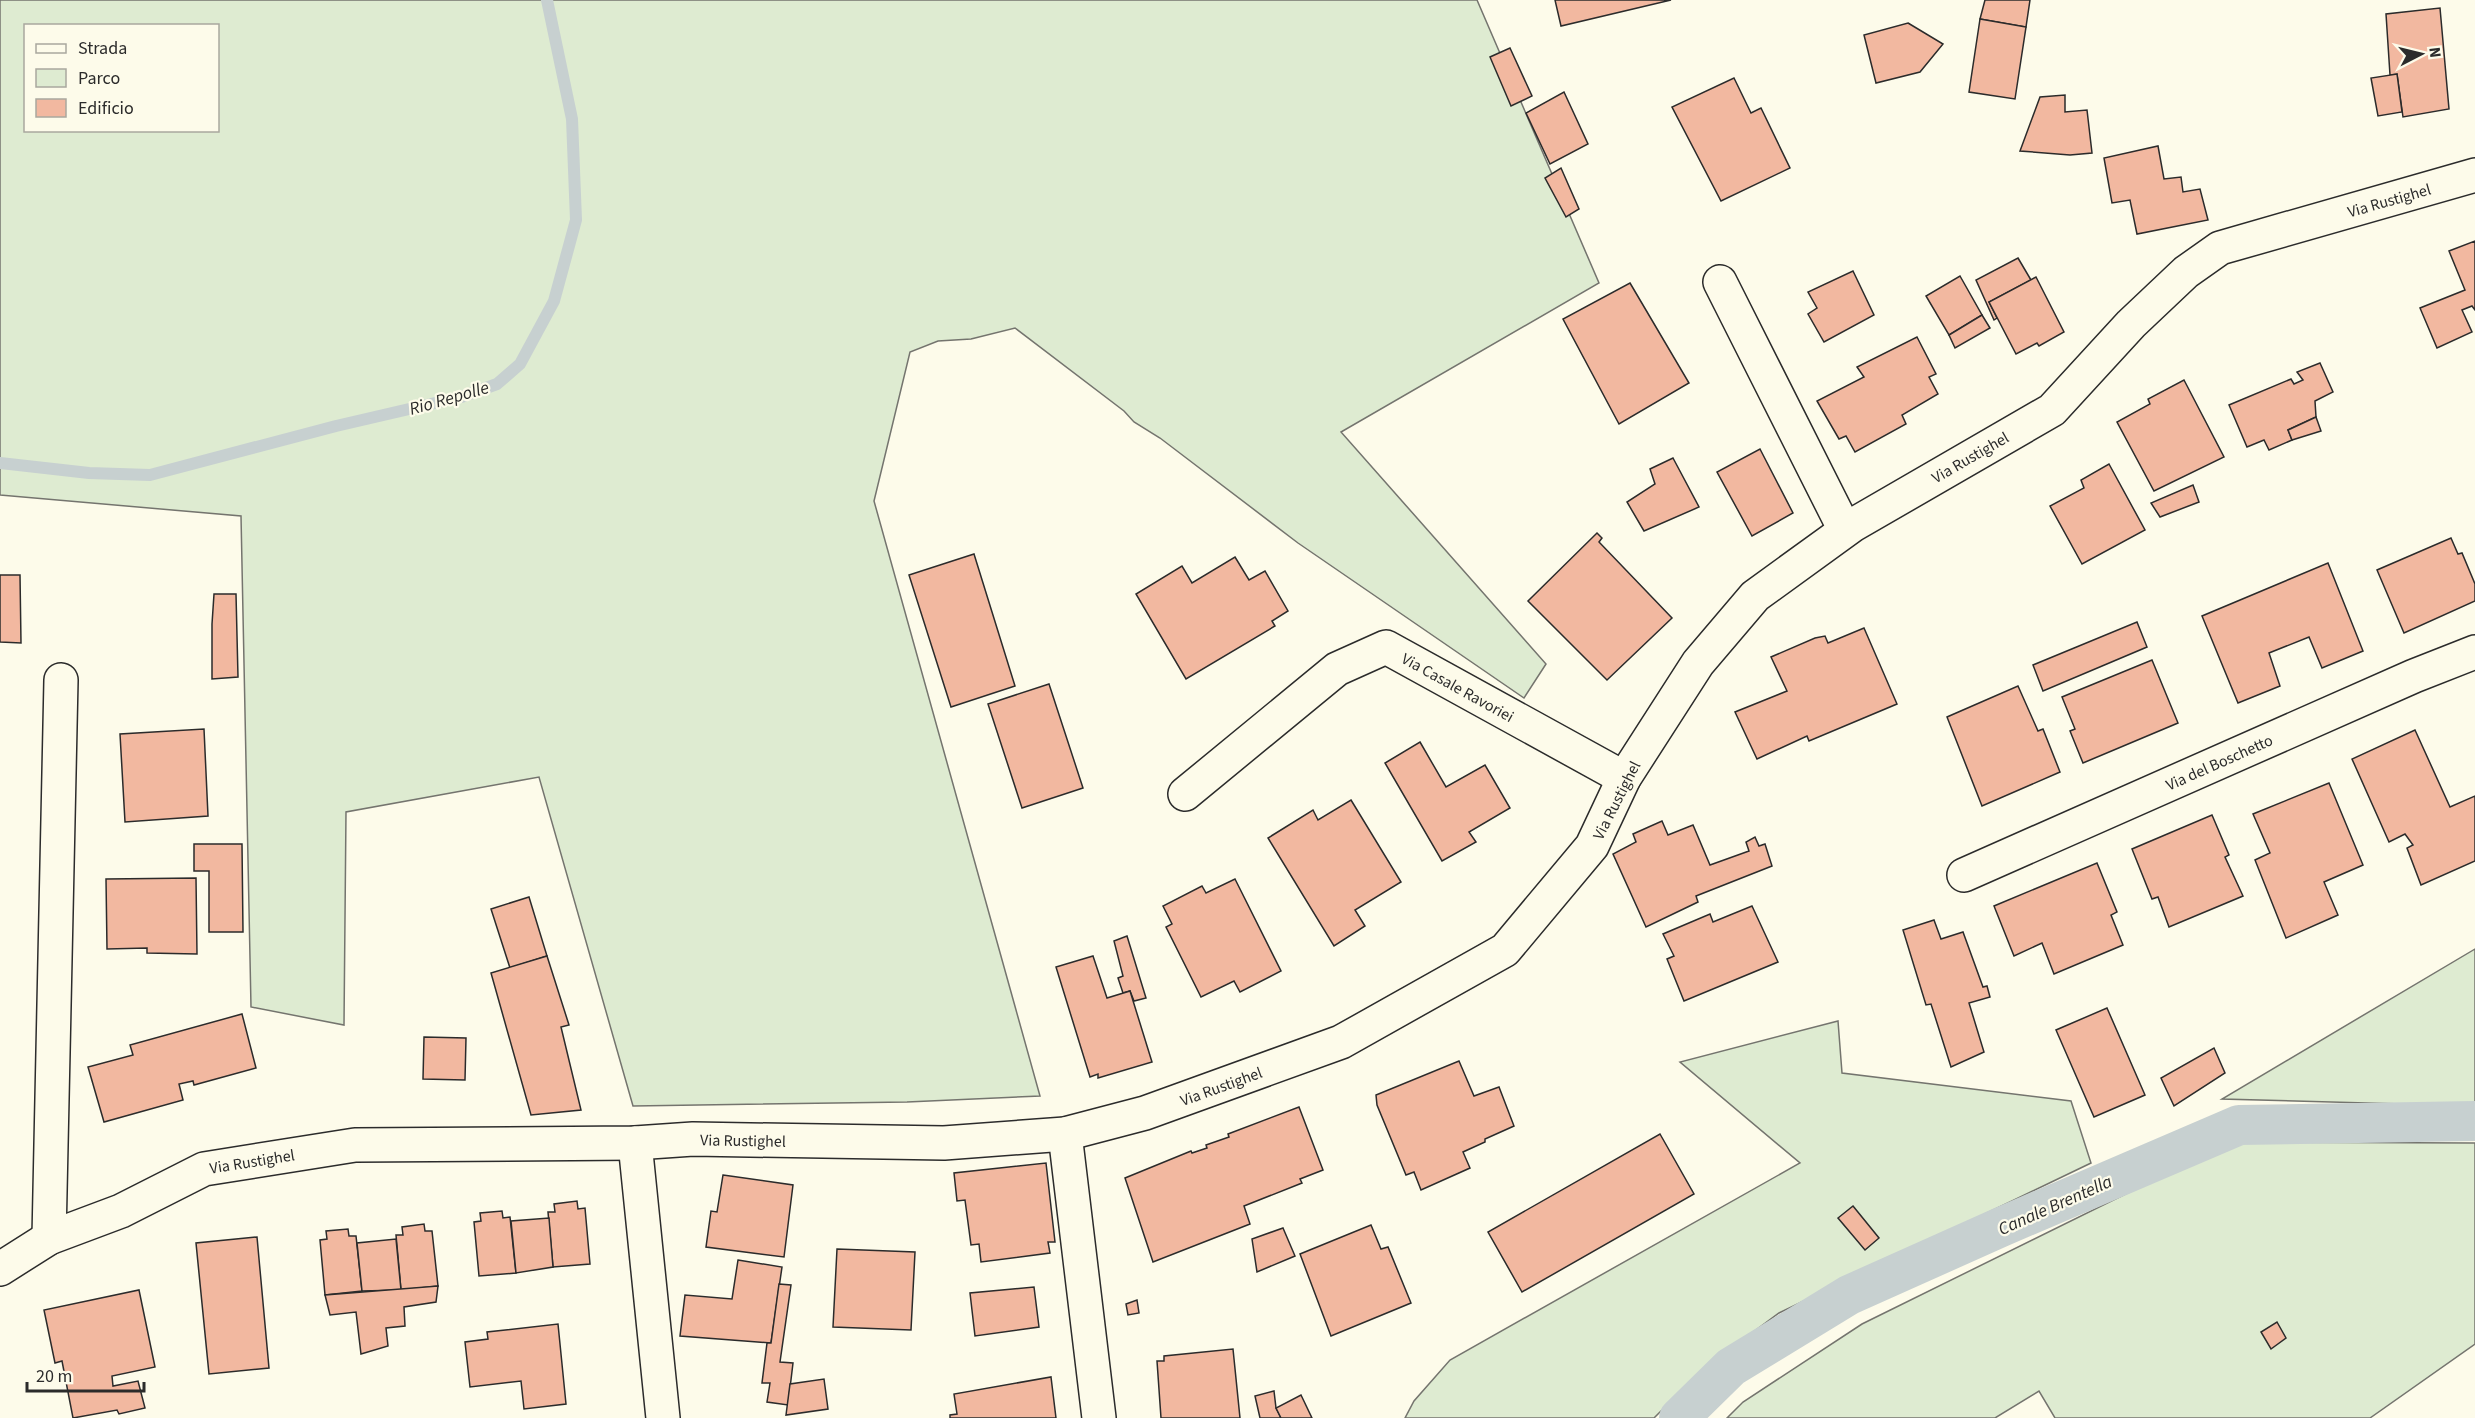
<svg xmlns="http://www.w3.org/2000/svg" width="2475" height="1418" font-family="'Source Sans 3',sans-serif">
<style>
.green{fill:#deebd1;stroke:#74746e;stroke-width:1.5;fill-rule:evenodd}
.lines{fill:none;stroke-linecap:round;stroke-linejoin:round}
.stream{stroke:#c7d0d0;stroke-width:12}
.canal{stroke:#c7d0d0;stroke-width:40}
.building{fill:#f2b8a0;stroke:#2b2b2b;stroke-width:1.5}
.minor-casing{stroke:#2b2b2b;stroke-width:36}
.minor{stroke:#fdfbea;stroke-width:33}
.labels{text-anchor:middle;stroke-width:4.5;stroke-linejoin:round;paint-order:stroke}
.street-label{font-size:16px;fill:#2b2b2b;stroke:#fdfbea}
.water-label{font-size:18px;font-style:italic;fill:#2b2b2b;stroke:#fdfbea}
</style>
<rect width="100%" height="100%" fill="#fdfbea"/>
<!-- green -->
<g class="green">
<path d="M 0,0 L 1477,0 L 1599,283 L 1341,432 L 1546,664 L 1524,698 L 1298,543 L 1160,438 L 1134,422 L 1124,411 L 1015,328 L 971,339 L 938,341 L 910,352 L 874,501 L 1040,1096 L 907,1102 L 633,1106 L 539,777 L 346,812 L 344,1025 L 251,1007 L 241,516 L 0,495 ZM 26,26 L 218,26 L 218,130 L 26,130 Z"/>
<path d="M 2475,949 L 2475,1106 L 2222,1099 Z"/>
<path d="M 1838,1021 L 1842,1073 L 2071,1101 L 2091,1163 L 1779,1313 L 1702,1370 L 1654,1418 L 1405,1418 L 1414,1401 L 1450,1360 L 1800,1163 L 1680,1062 Z"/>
<path d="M 2231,1142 L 2475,1143 L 2475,1344 L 2370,1418 L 2055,1418 L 2039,1391 L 1995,1418 L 1727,1418 L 1743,1402 L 1862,1324 Z"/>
</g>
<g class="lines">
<!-- stream -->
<path class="stream" d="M 0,463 L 89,473 L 150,475 L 336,426 L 461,397 L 497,384 L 520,364 L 554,301 L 576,220 L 572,119 L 547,0"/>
<!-- canal -->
<path class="canal" d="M 1679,1418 L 1731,1367 L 1849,1295 L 2001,1227 L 2239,1125 L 2475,1121"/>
</g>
<!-- building -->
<g class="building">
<path d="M 1555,0 L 1671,0 L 1561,26 Z"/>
<path d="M 1985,0 L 2030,0 L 2026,27 L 1980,19 Z"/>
<path d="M 2440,8 L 2449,109 L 2403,117 L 2397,74 L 2390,75 L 2386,14 Z"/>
<path d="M 1980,19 L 2026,27 L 2015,99 L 1969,92 Z"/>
<path d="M 1908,23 L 1943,44 L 1920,72 L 1876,83 L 1864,35 Z"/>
<path d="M 1510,48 L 1532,96 L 1511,106 L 1490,57 Z"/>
<path d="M 2397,74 L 2402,112 L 2378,116 L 2371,78 Z"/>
<path d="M 1734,78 L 1751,113 L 1761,108 L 1790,168 L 1721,201 L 1672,107 Z"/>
<path d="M 1564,92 L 1588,144 L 1550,164 L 1526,113 Z"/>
<path d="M 2065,95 L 2065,112 L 2087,110 L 2092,153 L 2070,155 L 2020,151 L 2040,97 Z"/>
<path d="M 2158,146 L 2164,179 L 2181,177 L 2183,192 L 2200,189 L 2208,220 L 2137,234 L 2130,200 L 2112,203 L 2104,158 Z"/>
<path d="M 1561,168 L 1579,209 L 1566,217 L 1545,178 Z"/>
<path d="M 2475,241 L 2475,310 L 2472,306 L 2462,310 L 2472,332 L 2437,348 L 2420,308 L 2465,290 L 2449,251 Z"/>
<path d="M 2018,258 L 2031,280 L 1989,302 L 1997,318 L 1994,320 L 1976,280 Z"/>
<path d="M 1853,271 L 1874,315 L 1824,342 L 1808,314 L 1817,308 L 1808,292 Z"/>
<path d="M 1960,276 L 1982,315 L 1949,335 L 1926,296 Z"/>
<path d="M 2036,277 L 2064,332 L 2039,346 L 2037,343 L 2016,354 L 1989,302 Z"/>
<path d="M 1630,283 L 1689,383 L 1619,424 L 1563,319 Z"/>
<path d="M 1982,315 L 1990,328 L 1955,348 L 1949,335 Z"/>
<path d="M 1917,337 L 1936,374 L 1929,377 L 1938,394 L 1902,415 L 1906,424 L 1855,452 L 1846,436 L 1839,439 L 1817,401 L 1864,377 L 1857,367 Z"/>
<path d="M 2320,363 L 2333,392 L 2315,401 L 2316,417 L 2288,430 L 2292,440 L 2269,450 L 2264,440 L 2247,447 L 2229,405 L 2291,379 L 2294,384 L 2303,380 L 2297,372 Z"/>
<path d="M 2184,380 L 2224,457 L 2154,491 L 2117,422 L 2150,404 L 2148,399 Z"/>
<path d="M 2316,417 L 2321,431 L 2292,440 L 2288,430 Z"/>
<path d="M 1760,449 L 1793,513 L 1752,536 L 1717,472 Z"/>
<path d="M 1673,458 L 1699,507 L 1644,531 L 1627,502 L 1655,484 L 1650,469 Z"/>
<path d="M 2109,464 L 2145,530 L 2082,564 L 2050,506 L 2084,488 L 2081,480 Z"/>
<path d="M 2193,485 L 2199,502 L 2160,517 L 2151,503 Z"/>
<path d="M 1597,533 L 1602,538 L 1599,542 L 1672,618 L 1607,680 L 1528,601 Z"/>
<path d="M 2451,538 L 2458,554 L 2462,553 L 2475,584 L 2475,601 L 2404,633 L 2377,570 Z"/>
<path d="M 974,554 L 1015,686 L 951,707 L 909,575 Z"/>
<path d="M 1235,557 L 1249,580 L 1265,571 L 1288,611 L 1272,621 L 1275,626 L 1186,679 L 1136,594 L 1182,566 L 1192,583 Z"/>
<path d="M 2328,563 L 2363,651 L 2322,668 L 2309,637 L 2269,653 L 2280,686 L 2238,703 L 2202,616 Z"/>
<path d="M 0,575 L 20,575 L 21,643 L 0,642 Z"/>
<path d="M 214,594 L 236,594 L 238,677 L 212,679 L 212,624 Z"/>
<path d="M 2137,622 L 2147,647 L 2043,691 L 2033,665 Z"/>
<path d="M 1864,628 L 1897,704 L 1809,741 L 1807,736 L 1757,759 L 1735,712 L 1787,691 L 1771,657 L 1815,638 L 1825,636 L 1828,643 Z"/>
<path d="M 2152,660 L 2178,723 L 2083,763 L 2070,731 L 2075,729 L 2062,697 Z"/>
<path d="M 1049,684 L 1083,788 L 1022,808 L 988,704 Z"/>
<path d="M 2018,686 L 2038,731 L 2043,729 L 2060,772 L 1982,806 L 1947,717 Z"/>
<path d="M 204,729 L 208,816 L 125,822 L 120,734 Z"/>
<path d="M 2415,730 L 2450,807 L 2475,796 L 2475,861 L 2421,885 L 2407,848 L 2413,845 L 2405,834 L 2389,842 L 2352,759 Z"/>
<path d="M 1420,742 L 1446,787 L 1485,765 L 1510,808 L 1469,832 L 1476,842 L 1442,861 L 1385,763 Z"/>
<path d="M 2329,783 L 2363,865 L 2324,882 L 2338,915 L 2286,938 L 2255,860 L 2270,853 L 2253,814 Z"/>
<path d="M 1351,800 L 1401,882 L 1355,910 L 1365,926 L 1334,946 L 1268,838 L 1313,810 L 1318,820 Z"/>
<path d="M 2212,815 L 2229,855 L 2225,857 L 2243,896 L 2169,927 L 2158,897 L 2152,899 L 2132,849 Z"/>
<path d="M 1662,821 L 1668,835 L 1693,825 L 1710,865 L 1749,851 L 1746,842 L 1755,837 L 1759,846 L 1765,844 L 1772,866 L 1696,896 L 1698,902 L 1646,927 L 1613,854 L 1636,842 L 1633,834 Z"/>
<path d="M 194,844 L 242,844 L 243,932 L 209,932 L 209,871 L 194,871 Z"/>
<path d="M 2097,863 L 2117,912 L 2111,915 L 2123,945 L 2054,974 L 2042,943 L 2014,956 L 1994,906 Z"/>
<path d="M 196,878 L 197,954 L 147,953 L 147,948 L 107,949 L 106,879 Z"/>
<path d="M 1235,879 L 1281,971 L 1240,992 L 1234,981 L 1201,997 L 1166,927 L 1172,924 L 1163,906 L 1202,886 L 1206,893 Z"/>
<path d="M 529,897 L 547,956 L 510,968 L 491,909 Z"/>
<path d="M 1752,906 L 1778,962 L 1684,1001 L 1667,959 L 1674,956 L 1663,934 L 1710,914 L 1713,922 Z"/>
<path d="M 1934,920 L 1941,939 L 1963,932 L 1983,987 L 1987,986 L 1990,997 L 1969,1003 L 1984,1052 L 1951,1067 L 1931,1004 L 1926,1005 L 1903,930 Z"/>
<path d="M 1127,936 L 1146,998 L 1134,1001 L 1130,991 L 1123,993 L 1118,978 L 1123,976 L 1114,941 Z"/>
<path d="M 547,956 L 569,1025 L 561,1027 L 581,1110 L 531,1115 L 491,973 Z"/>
<path d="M 1093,956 L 1107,998 L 1130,991 L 1152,1062 L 1098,1078 L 1098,1074 L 1090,1077 L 1056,967 Z"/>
<path d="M 2107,1008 L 2145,1095 L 2094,1117 L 2056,1030 Z"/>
<path d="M 242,1014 L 256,1068 L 194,1085 L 193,1081 L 179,1084 L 183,1100 L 104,1122 L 88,1067 L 133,1055 L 130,1045 Z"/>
<path d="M 424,1037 L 466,1038 L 465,1080 L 423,1079 Z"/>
<path d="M 2214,1048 L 2225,1073 L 2174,1106 L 2161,1078 Z"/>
<path d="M 1459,1061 L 1474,1096 L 1499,1087 L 1514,1126 L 1485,1139 L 1485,1142 L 1463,1152 L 1470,1168 L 1421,1190 L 1414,1172 L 1406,1175 L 1377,1105 L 1376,1095 Z"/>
<path d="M 1299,1107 L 1323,1170 L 1300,1179 L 1302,1183 L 1244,1206 L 1250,1224 L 1153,1262 L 1125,1178 L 1191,1151 L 1192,1153 L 1207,1148 L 1206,1145 L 1229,1137 L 1228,1134 Z"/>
<path d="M 1660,1134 L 1694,1194 L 1522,1292 L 1488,1232 Z"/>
<path d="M 1046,1163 L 1055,1242 L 1048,1242 L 1050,1253 L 981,1262 L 979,1244 L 971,1245 L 965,1200 L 957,1201 L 954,1173 Z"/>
<path d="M 723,1175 L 793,1185 L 784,1257 L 706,1247 L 711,1211 L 717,1212 Z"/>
<path d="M 577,1201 L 578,1209 L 585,1208 L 590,1264 L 553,1267 L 548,1212 L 555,1212 L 554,1204 Z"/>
<path d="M 1853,1206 L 1879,1238 L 1865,1250 L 1838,1218 Z"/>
<path d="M 502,1211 L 503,1218 L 510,1217 L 516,1273 L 479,1276 L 474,1222 L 481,1221 L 480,1213 Z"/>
<path d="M 549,1218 L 553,1267 L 516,1273 L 511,1221 Z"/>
<path d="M 424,1224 L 425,1231 L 432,1231 L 438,1286 L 401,1290 L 396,1235 L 403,1235 L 402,1227 Z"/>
<path d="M 1371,1225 L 1381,1249 L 1388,1247 L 1411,1303 L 1331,1336 L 1300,1254 Z"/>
<path d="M 1283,1228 L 1295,1256 L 1257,1272 L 1252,1239 Z"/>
<path d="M 348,1229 L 349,1236 L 356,1236 L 362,1291 L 325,1295 L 320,1240 L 327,1239 L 326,1231 Z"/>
<path d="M 257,1237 L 269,1368 L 209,1374 L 196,1243 Z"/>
<path d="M 396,1239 L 401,1290 L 362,1291 L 357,1243 Z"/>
<path d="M 837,1249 L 915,1252 L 911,1330 L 833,1327 Z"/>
<path d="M 738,1260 L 782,1267 L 771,1343 L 680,1336 L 685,1295 L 732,1299 Z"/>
<path d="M 779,1284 L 791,1285 L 780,1362 L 793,1363 L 788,1405 L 767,1402 L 770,1383 L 762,1383 L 767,1343 L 771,1343 Z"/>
<path d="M 438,1286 L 436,1302 L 404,1307 L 405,1326 L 386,1328 L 388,1346 L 361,1354 L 356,1312 L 330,1315 L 325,1295 Z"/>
<path d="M 1034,1287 L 1039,1327 L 975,1336 L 970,1293 Z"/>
<path d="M 139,1290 L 155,1367 L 112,1376 L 113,1386 L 138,1381 L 145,1408 L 119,1414 L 117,1410 L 73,1418 L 62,1361 L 55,1363 L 44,1310 Z"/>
<path d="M 1137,1300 L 1139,1313 L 1128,1315 L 1126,1304 Z"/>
<path d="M 2277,1322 L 2286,1338 L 2271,1349 L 2261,1332 Z"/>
<path d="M 558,1324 L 566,1404 L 524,1409 L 521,1381 L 470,1387 L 465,1342 L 488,1339 L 487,1332 Z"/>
<path d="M 1233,1349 L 1240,1418 L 1161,1418 L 1157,1361 L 1164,1361 L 1164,1356 Z"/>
<path d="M 1051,1377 L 1056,1418 L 950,1418 L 950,1415 L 957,1414 L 954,1394 Z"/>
<path d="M 824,1379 L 828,1409 L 786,1415 L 790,1384 Z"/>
<path d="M 1274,1391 L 1276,1408 L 1281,1418 L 1260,1418 L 1255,1396 Z"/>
<path d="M 1301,1395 L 1312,1418 L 1281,1418 L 1276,1408 Z"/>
</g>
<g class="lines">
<!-- minor casing -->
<g class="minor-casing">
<g id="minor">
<path d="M 1720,282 L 1845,530"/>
<path d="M 1185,794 L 1337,669 L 1386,647 L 1624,778"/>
<path d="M 1964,875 L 2414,676 L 2475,652"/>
<path d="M 1065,1134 L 1099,1418"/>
<path d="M 635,1143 L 663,1418"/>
<path d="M 49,1238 L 61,680"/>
<path d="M 0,1269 L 49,1238 L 121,1211 L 204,1169 L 355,1145 L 635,1143 L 693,1139 L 944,1143 L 1065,1134 L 1145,1113 L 1341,1042 L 1505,950 L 1592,846 L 1624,778 L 1698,663 L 1755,596 L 1853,525 L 2052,410 L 2131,324 L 2186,272 L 2220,248 L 2475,175"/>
</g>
</g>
<!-- minor -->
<use href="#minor" class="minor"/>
</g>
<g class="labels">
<!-- street labels -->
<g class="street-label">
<text transform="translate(2389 200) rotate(-16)" y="6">Via Rustighel</text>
<text transform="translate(1970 457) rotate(-30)" y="6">Via Rustighel</text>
<text transform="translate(1458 687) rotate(29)" y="6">Via Casale Ravoriei</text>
<text transform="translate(2219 762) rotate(-24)" y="6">Via del Boschetto</text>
<text transform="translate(1616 800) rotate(-63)" y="6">Via Rustighel</text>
<text transform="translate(1221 1086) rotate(-20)" y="6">Via Rustighel</text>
<text transform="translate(743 1140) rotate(1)" y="6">Via Rustighel</text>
<text transform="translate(252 1161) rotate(-9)" y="6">Via Rustighel</text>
</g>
<!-- water labels -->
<g class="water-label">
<text transform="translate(449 398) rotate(-16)" y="6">Rio Repolle</text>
<text transform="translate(2055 1205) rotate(-24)" y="6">Canale Brentella</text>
</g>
</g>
<!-- legend -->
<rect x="24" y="24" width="195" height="108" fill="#fdfbea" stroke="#a9a89e" stroke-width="1.5"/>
<rect x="36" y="44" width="30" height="9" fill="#fdfbea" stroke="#a9a89e" stroke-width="1.5"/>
<text x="78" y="54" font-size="18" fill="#2b2b2b">Strada</text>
<rect x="36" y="69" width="30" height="18" fill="#deebd1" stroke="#a9a89e" stroke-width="1.5"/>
<text x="78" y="84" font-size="18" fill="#2b2b2b">Parco</text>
<rect x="36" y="99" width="30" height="18" fill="#f2b8a0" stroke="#a9a89e" stroke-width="1.5"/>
<text x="78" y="114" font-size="18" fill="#2b2b2b">Edificio</text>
<!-- north arrow -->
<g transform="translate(2421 54) rotate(83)" stroke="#fdfbea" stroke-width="4.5" paint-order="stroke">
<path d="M0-4.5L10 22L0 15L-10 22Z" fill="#2b2b2b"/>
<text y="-9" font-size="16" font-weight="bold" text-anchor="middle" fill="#2b2b2b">N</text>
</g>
<!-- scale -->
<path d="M27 1382v9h117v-9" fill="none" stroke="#2b2b2b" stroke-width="3"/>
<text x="36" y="1382" font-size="18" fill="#2b2b2b" stroke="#fdfbea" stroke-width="4.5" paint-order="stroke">20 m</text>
</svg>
